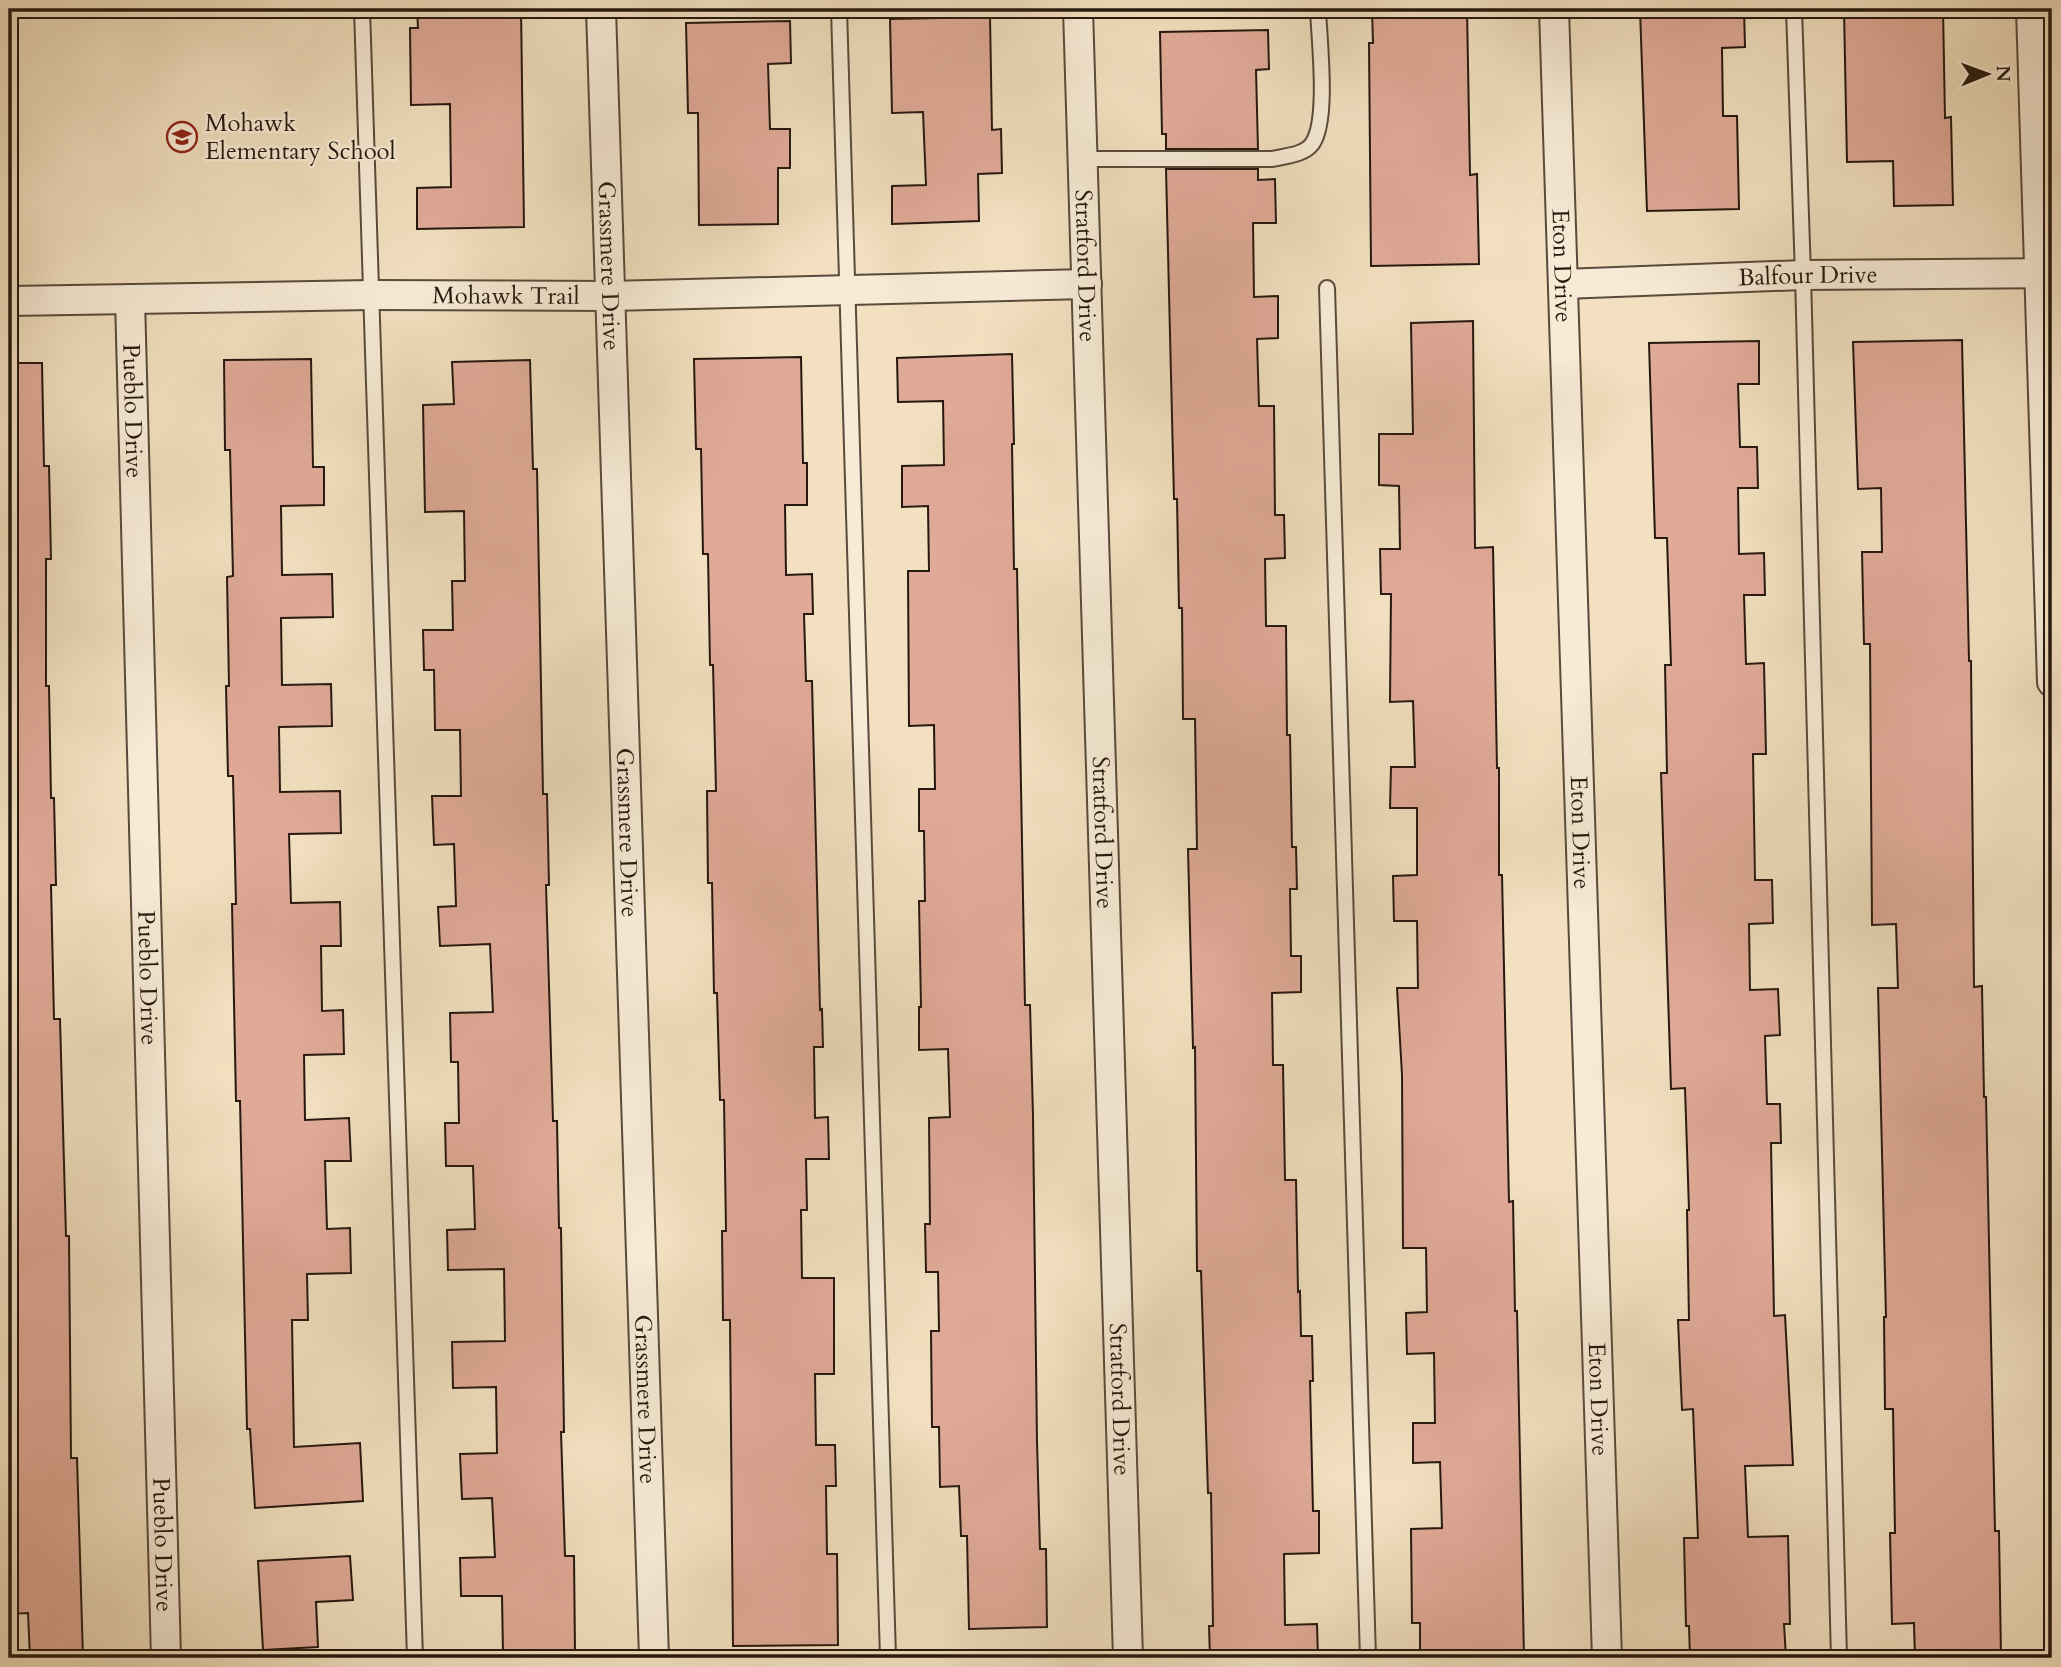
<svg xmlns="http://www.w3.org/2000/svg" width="2061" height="1667" font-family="Cardo,serif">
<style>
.building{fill:#e0aa98;stroke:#26190f;stroke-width:2}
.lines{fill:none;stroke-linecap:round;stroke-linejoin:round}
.service-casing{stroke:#594b3b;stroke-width:18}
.minor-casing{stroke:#594b3b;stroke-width:32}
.service{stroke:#f7ebd6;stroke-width:14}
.minor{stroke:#f7ebd6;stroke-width:28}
.labels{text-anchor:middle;stroke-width:5;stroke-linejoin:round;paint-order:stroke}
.poi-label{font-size:24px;fill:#26190f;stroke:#f7ebd6;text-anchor:start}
.street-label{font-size:24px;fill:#26190f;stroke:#f7ebd6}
</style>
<rect width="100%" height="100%" fill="#f2e0c0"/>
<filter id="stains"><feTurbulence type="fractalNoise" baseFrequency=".00286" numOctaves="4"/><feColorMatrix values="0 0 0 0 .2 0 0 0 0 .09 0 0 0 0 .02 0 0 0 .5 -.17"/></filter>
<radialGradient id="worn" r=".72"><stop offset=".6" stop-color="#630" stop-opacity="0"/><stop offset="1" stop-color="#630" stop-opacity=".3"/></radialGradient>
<!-- building -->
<g class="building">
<path d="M 417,9 L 521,9 L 524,227 L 417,229 L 417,188 L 451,187 L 450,104 L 411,105 L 410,28 L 418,28 Z"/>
<path d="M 1372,9 L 1467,9 L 1470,175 L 1477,174 L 1479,264 L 1371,266 L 1369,43 L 1373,43 Z"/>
<path d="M 1640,9 L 1744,9 L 1745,47 L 1722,48 L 1723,116 L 1737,116 L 1739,209 L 1647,211 Z"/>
<path d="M 1844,9 L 1943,9 L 1945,118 L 1951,117 L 1953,205 L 1894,206 L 1893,161 L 1847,162 Z"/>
<path d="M 990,17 L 992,130 L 1001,129 L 1002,173 L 978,174 L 979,221 L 892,224 L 892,186 L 926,185 L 923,112 L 892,113 L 890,19 Z"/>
<path d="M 790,21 L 791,63 L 768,64 L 770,129 L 790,129 L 790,168 L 778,168 L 778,224 L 699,225 L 698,113 L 688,113 L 686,23 Z"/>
<path d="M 1268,30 L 1269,69 L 1256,70 L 1258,149 L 1166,149 L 1166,134 L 1162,134 L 1160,32 Z"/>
<path d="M 1166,169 L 1258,169 L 1258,180 L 1275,179 L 1276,223 L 1253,223 L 1254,297 L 1278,296 L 1278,338 L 1257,339 L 1259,406 L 1274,406 L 1275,515 L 1284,515 L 1285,558 L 1265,559 L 1266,626 L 1286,626 L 1287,735 L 1290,735 L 1292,847 L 1296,847 L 1297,889 L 1290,889 L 1291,956 L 1301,956 L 1301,992 L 1272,993 L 1273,1065 L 1283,1065 L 1285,1180 L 1296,1180 L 1298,1292 L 1300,1291 L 1301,1336 L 1312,1336 L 1313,1381 L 1310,1381 L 1313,1511 L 1319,1511 L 1319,1553 L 1284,1554 L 1285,1625 L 1317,1624 L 1318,1658 L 1210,1658 L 1209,1626 L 1213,1626 L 1211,1493 L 1208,1493 L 1201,1271 L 1197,1271 L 1195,1047 L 1193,1048 L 1188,849 L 1197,849 L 1195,719 L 1183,719 L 1182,608 L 1179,608 L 1177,499 L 1174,499 Z"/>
<path d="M 1473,321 L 1475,548 L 1493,547 L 1497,768 L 1499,768 L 1499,875 L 1502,875 L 1509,1202 L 1513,1201 L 1515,1311 L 1517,1311 L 1524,1658 L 1420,1658 L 1420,1623 L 1412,1623 L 1411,1529 L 1442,1528 L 1440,1462 L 1413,1463 L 1413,1423 L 1435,1423 L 1434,1353 L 1407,1354 L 1406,1313 L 1427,1312 L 1426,1248 L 1403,1248 L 1402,1075 L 1397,988 L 1418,988 L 1417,921 L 1394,921 L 1393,876 L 1417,875 L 1417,808 L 1390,808 L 1391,767 L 1415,767 L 1413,701 L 1390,702 L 1391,594 L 1381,594 L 1380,549 L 1400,549 L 1399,486 L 1379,485 L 1379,434 L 1413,434 L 1411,323 Z"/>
<path d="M 1962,340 L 1969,661 L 1971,661 L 1974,987 L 1982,986 L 1984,1097 L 1986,1097 L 1995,1531 L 1999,1531 L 2001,1658 L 1915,1658 L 1914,1623 L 1892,1624 L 1890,1533 L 1895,1533 L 1893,1409 L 1885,1409 L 1884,1317 L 1886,1317 L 1878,988 L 1898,988 L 1896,924 L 1872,925 L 1870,644 L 1864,644 L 1862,552 L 1882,552 L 1881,488 L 1858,489 L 1853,342 Z"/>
<path d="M 1759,341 L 1759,384 L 1738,384 L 1740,447 L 1757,447 L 1758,488 L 1738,488 L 1739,554 L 1764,553 L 1765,595 L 1744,595 L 1746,664 L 1764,663 L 1766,754 L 1753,754 L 1755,880 L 1772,880 L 1773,923 L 1749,924 L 1750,990 L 1778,989 L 1780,1035 L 1765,1036 L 1767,1104 L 1780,1104 L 1781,1143 L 1771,1143 L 1774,1316 L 1785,1315 L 1793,1465 L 1745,1466 L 1748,1537 L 1788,1536 L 1790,1624 L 1784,1624 L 1786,1658 L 1690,1658 L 1689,1626 L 1686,1626 L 1684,1538 L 1698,1538 L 1693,1409 L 1682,1410 L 1678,1320 L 1689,1320 L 1687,1210 L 1689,1210 L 1685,1088 L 1671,1089 L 1661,773 L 1667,773 L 1665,665 L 1671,665 L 1667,538 L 1655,538 L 1649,343 Z"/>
<path d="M 1012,354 L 1014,444 L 1012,444 L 1014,569 L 1017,569 L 1025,1005 L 1030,1005 L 1033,1116 L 1037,1441 L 1040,1549 L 1046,1549 L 1047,1627 L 969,1629 L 967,1536 L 961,1536 L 959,1486 L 940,1487 L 939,1427 L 932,1427 L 931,1331 L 939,1331 L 938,1272 L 926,1272 L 925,1224 L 930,1224 L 929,1118 L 950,1117 L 948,1049 L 919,1050 L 919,1007 L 921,1007 L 919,901 L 925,901 L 924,831 L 919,831 L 919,789 L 935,789 L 934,725 L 909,726 L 908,571 L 929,571 L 928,506 L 902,507 L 902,466 L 944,465 L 943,401 L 898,402 L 897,358 Z"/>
<path d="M 801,357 L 803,463 L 807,463 L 807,505 L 785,505 L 786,575 L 812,574 L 813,614 L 804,614 L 806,681 L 812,681 L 820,1010 L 822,1009 L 823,1047 L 814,1047 L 815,1118 L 828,1117 L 829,1159 L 806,1159 L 807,1210 L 801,1210 L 802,1278 L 834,1278 L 834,1374 L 815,1374 L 816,1445 L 835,1445 L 836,1486 L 826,1486 L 827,1554 L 837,1554 L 838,1645 L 733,1646 L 730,1320 L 723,1320 L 722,1231 L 726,1231 L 724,1100 L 720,1100 L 717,993 L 714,993 L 712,883 L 708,883 L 707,791 L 716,791 L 713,665 L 710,665 L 708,554 L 703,554 L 701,449 L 696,449 L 694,359 Z"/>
<path d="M 311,359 L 313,467 L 324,467 L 324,505 L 281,506 L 282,575 L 332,574 L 333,617 L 281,618 L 282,685 L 331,684 L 332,726 L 279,727 L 280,792 L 340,791 L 341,833 L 289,834 L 291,903 L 340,902 L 341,946 L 321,946 L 322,1011 L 343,1010 L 344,1054 L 304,1055 L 305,1120 L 349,1118 L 351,1161 L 325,1161 L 327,1229 L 350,1228 L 351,1273 L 307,1274 L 308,1320 L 292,1320 L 294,1447 L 360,1443 L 363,1501 L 255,1508 L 250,1429 L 247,1429 L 240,1101 L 236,1101 L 232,904 L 236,904 L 233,776 L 228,776 L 226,686 L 229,686 L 227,577 L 233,576 L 230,450 L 225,450 L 224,360 Z"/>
<path d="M 530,360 L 533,469 L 537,469 L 543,794 L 547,794 L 549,885 L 546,885 L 553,1121 L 557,1121 L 559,1228 L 561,1228 L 564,1432 L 561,1432 L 565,1556 L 574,1556 L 575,1653 L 503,1654 L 502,1596 L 461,1596 L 460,1558 L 495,1557 L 492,1498 L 462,1499 L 460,1454 L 497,1453 L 496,1387 L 453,1388 L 452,1342 L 505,1341 L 504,1269 L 448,1270 L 447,1230 L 475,1229 L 473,1166 L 446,1166 L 445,1123 L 459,1123 L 458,1062 L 451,1062 L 450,1013 L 493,1012 L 490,944 L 440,946 L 438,907 L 456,906 L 454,844 L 434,845 L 432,796 L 461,796 L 460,730 L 435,730 L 434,670 L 424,670 L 423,630 L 453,630 L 452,581 L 465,581 L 464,511 L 425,512 L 423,405 L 454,404 L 452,362 Z"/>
<path d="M 9,363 L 42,363 L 44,466 L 49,466 L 51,559 L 46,559 L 46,686 L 49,686 L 51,798 L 54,798 L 56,885 L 51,885 L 54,1019 L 60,1019 L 66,1236 L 69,1236 L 71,1458 L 77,1458 L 83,1658 L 30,1658 L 28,1613 L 9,1614 L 9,1574 L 18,1574 L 17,1504 L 9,1504 Z"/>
<path d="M 350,1556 L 353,1600 L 316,1602 L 318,1647 L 263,1650 L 258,1561 Z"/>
</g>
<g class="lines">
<!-- service casing -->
<g class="service-casing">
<g id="service">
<path d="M 362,9 L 415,1658"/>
<path d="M 839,9 L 888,1658"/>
<path d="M 1794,9 L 1803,275 L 1839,1658"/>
<path d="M 1083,159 L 1272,159 C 1285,156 1304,155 1312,144 C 1329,121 1319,39 1318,9"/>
<path d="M 1327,288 L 1368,1658"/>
</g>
</g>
<!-- minor casing -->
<g class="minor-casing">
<g id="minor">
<path id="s1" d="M 601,9 L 654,1658"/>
<path id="s2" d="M 1078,9 L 1128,1658"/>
<path id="s3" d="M 1554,9 L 1607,1658"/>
<path d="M 2031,9 L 2052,682"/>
<path id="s4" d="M 1563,284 L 1803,275 L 2052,273"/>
<path id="s5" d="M 130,299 L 166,1658"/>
<path id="s6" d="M 9,301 L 371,295 L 610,296 L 1087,284"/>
</g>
</g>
<!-- service -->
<use href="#service" class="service"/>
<!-- minor -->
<use href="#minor" class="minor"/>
</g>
<!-- icons -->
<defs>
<g id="school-ring" transform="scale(1.575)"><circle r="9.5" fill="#f7ebd6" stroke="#8f2418" stroke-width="1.5"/><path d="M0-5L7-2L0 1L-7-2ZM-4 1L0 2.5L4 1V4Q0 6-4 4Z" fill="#8f2418"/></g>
</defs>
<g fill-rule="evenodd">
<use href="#school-ring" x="182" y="137"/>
</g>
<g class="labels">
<!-- poi labels -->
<g class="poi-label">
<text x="205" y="131">Mohawk<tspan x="205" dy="28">Elementary School</tspan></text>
</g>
<!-- street labels -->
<g class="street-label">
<text dy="8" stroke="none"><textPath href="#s1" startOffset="257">Grassmere Drive</textPath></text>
<text dy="8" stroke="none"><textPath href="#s2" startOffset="257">Stratford Drive</textPath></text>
<text dy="8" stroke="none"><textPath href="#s3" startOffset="257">Eton Drive</textPath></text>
<text dy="8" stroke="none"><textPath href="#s4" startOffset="245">Balfour Drive</textPath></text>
<text dy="8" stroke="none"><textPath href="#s6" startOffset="497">Mohawk Trail</textPath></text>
<text dy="8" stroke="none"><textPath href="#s5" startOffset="112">Pueblo Drive</textPath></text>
<text dy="8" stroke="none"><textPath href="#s2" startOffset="824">Stratford Drive</textPath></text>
<text dy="8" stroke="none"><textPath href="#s1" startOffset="824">Grassmere Drive</textPath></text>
<text dy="8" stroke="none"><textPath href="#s3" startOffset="824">Eton Drive</textPath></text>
<text dy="8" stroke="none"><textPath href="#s5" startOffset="679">Pueblo Drive</textPath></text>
<text dy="8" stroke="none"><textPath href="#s1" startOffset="1391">Grassmere Drive</textPath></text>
<text dy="8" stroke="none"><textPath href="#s2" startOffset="1391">Stratford Drive</textPath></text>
<text dy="8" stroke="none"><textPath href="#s3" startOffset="1391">Eton Drive</textPath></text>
<text dy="8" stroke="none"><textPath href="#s5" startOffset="1246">Pueblo Drive</textPath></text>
</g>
</g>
<!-- margin -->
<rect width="2061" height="1667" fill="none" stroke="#f2e0c0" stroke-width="35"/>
<rect x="10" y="10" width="2040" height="1646" fill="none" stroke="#26190f" stroke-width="3.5"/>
<rect x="18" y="18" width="2026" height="1632" fill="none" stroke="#26190f" stroke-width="2"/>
<!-- north arrow -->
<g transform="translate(1987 74) rotate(89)" stroke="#f7ebd6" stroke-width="5" paint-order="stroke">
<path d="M0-5L12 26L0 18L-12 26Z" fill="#26190f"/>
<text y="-10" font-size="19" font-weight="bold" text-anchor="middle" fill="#26190f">N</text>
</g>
<rect width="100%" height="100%" filter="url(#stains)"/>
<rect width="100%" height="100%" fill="url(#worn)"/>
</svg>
